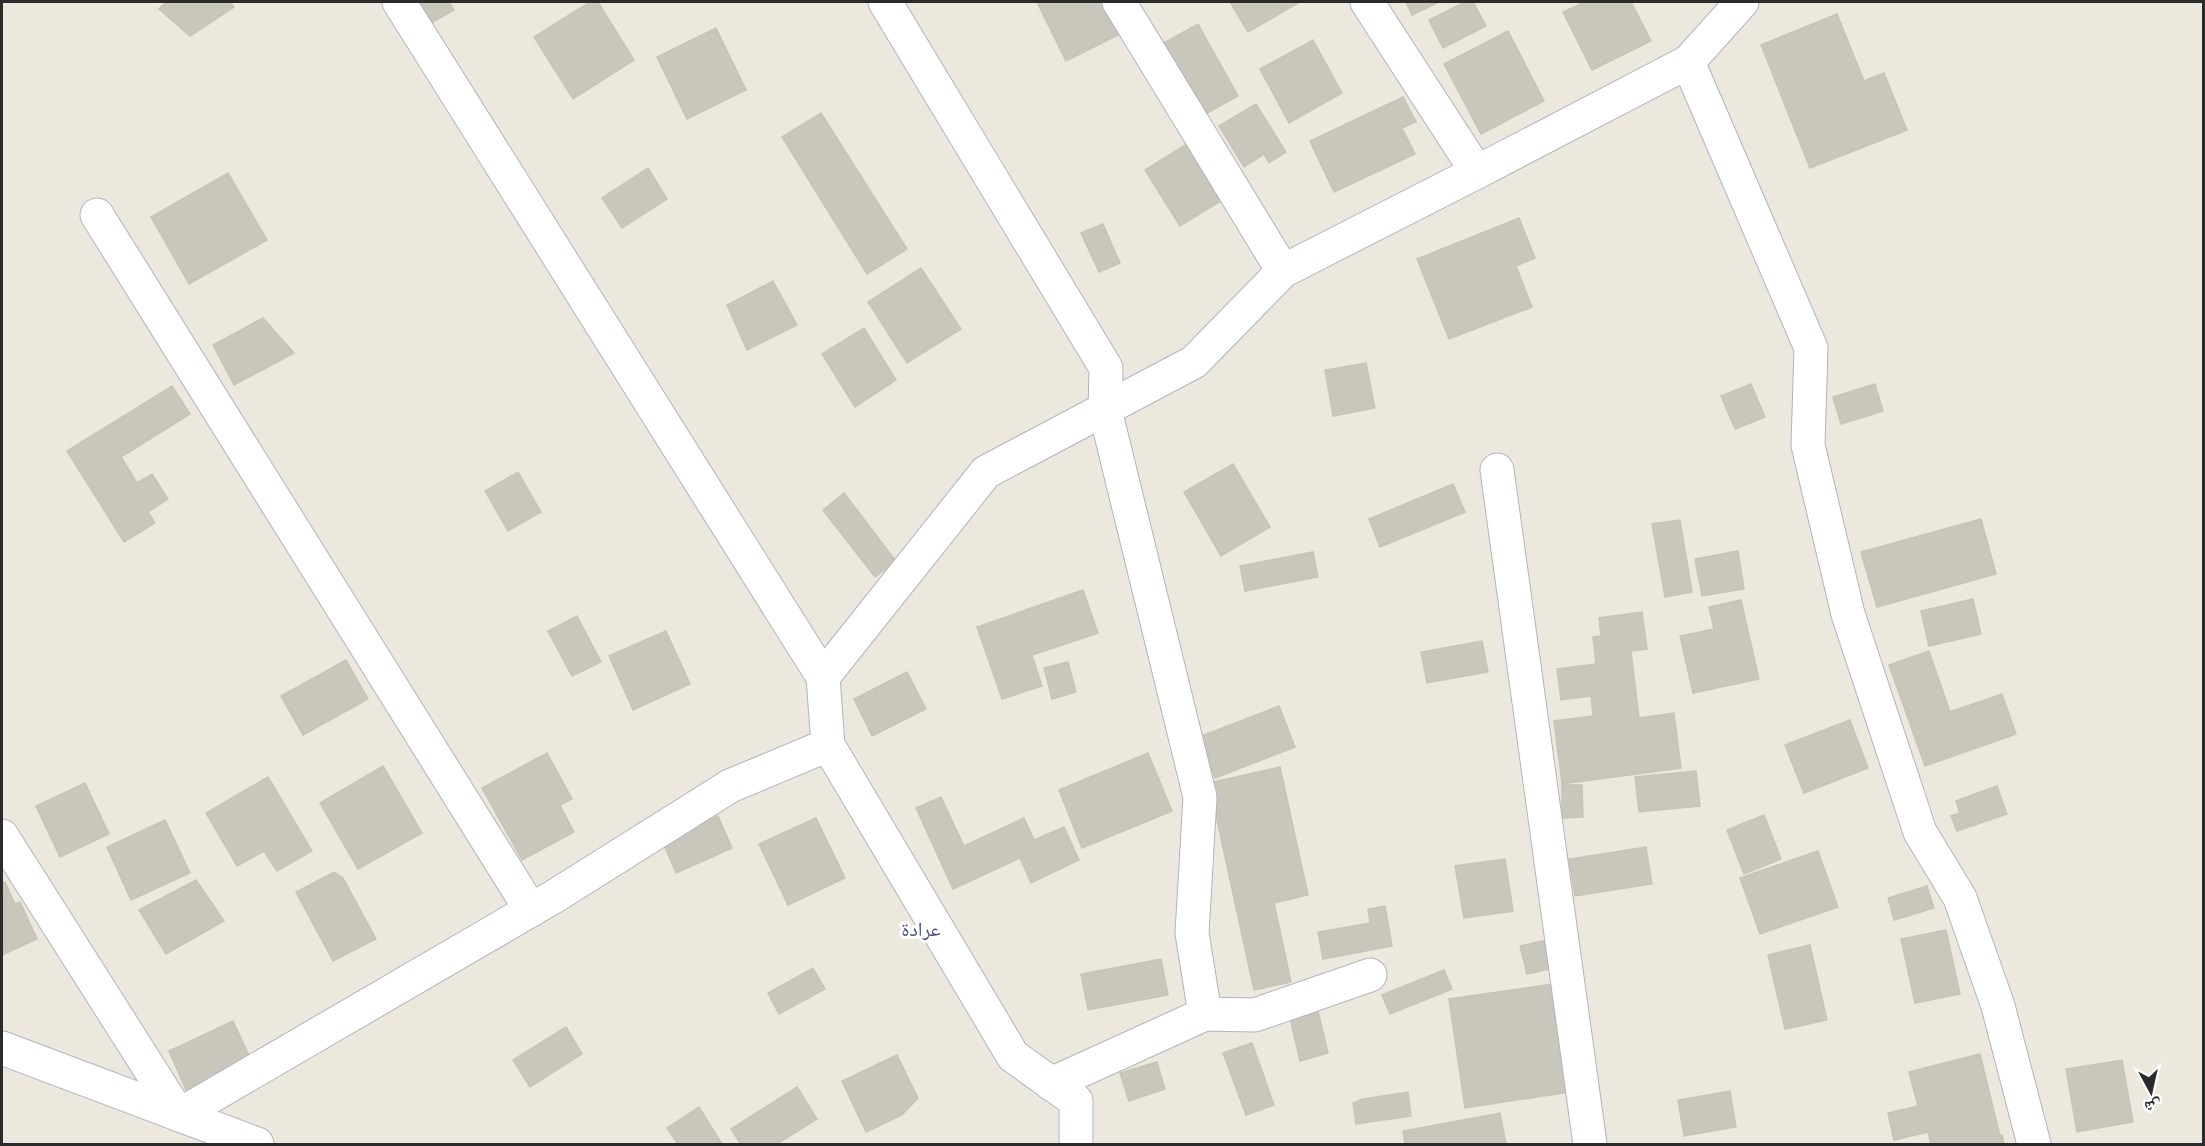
<svg xmlns="http://www.w3.org/2000/svg" width="2205" height="1146" font-family="'Archivo Narrow','Noto Naskh Arabic',sans-serif">
<style>
.building{fill:#c9c6bc;stroke:#c9c4b7;stroke-width:1.5}
.lines{fill:none;stroke-linecap:round;stroke-linejoin:round}
.minor-casing{stroke:#b1b3bf;stroke-width:35}
.minor{stroke:#fff;stroke-width:33}
.labels{text-anchor:middle;stroke-width:6;stroke-linejoin:round;paint-order:stroke}
.quarter-label{font-size:20px;fill:#4b507d;stroke:#fff}
</style>
<rect width="100%" height="100%" fill="#ede8de"/>
<!-- building -->
<g class="building">
<path d="M 166,2 L 230,2 L 234,7 L 190,36 L 159,9 Z"/>
<path d="M 410,2 L 449,2 L 454,10 L 424,27 Z"/>
<path d="M 590,2 L 598,2 L 634,60 L 573,99 L 534,37 Z"/>
<path d="M 1042,2 L 1102,2 L 1118,35 L 1066,61 L 1038,4 Z"/>
<path d="M 1230,2 L 1300,2 L 1248,32 Z"/>
<path d="M 1406,2 L 1439,2 L 1412,15 Z"/>
<path d="M 1465,2 L 1473,2 L 1486,26 L 1443,48 L 1429,20 Z"/>
<path d="M 1585,2 L 1631,2 L 1651,41 L 1592,70 L 1563,12 Z"/>
<path d="M 1837,14 L 1864,81 L 1884,73 L 1907,130 L 1810,168 L 1761,45 Z"/>
<path d="M 1198,24 L 1238,96 L 1202,116 L 1162,44 Z"/>
<path d="M 716,28 L 746,90 L 687,119 L 657,57 Z"/>
<path d="M 1508,31 L 1544,101 L 1481,134 L 1444,64 Z"/>
<path d="M 1313,40 L 1342,93 L 1289,123 L 1260,69 Z"/>
<path d="M 1403,97 L 1416,122 L 1402,128 L 1415,154 L 1334,192 L 1310,141 Z"/>
<path d="M 1256,104 L 1286,152 L 1269,163 L 1264,154 L 1244,167 L 1219,126 Z"/>
<path d="M 821,113 L 907,249 L 867,274 L 782,137 Z"/>
<path d="M 1195,139 L 1229,196 L 1180,226 L 1145,170 Z"/>
<path d="M 648,168 L 667,199 L 622,228 L 602,198 Z"/>
<path d="M 228,173 L 267,240 L 189,284 L 151,217 Z"/>
<path d="M 1519,218 L 1535,258 L 1516,266 L 1532,307 L 1449,339 L 1417,259 Z"/>
<path d="M 1103,224 L 1120,263 L 1099,272 L 1081,233 Z"/>
<path d="M 921,268 L 961,329 L 907,363 L 868,302 Z"/>
<path d="M 773,281 L 797,325 L 747,350 L 727,305 Z"/>
<path d="M 263,318 L 294,353 L 234,385 L 213,345 Z"/>
<path d="M 864,328 L 896,380 L 855,407 L 822,354 Z"/>
<path d="M 1366,363 L 1375,408 L 1333,416 L 1325,370 Z"/>
<path d="M 1751,384 L 1765,417 L 1735,429 L 1721,396 Z"/>
<path d="M 1875,384 L 1883,411 L 1841,424 L 1833,397 Z"/>
<path d="M 172,386 L 190,414 L 121,457 L 137,483 L 152,474 L 168,499 L 148,512 L 155,523 L 124,542 L 67,451 Z"/>
<path d="M 1233,464 L 1270,527 L 1221,556 L 1184,492 Z"/>
<path d="M 518,472 L 541,512 L 508,531 L 485,491 Z"/>
<path d="M 1453,484 L 1465,512 L 1380,547 L 1369,519 Z"/>
<path d="M 844,493 L 896,561 L 875,577 L 823,510 Z"/>
<path d="M 1981,519 L 1996,574 L 1877,607 L 1861,552 Z"/>
<path d="M 1680,520 L 1692,592 L 1665,597 L 1652,524 Z"/>
<path d="M 1738,551 L 1744,589 L 1702,596 L 1695,559 Z"/>
<path d="M 1313,552 L 1318,577 L 1245,591 L 1240,566 Z"/>
<path d="M 1083,590 L 1098,633 L 1032,655 L 1042,686 L 1002,699 L 977,627 Z"/>
<path d="M 1973,599 L 1981,634 L 1929,646 L 1921,611 Z"/>
<path d="M 1741,600 L 1759,679 L 1693,693 L 1680,636 L 1714,629 L 1709,607 Z"/>
<path d="M 1642,612 L 1647,649 L 1631,651 L 1639,718 L 1674,713 L 1681,768 L 1562,784 L 1554,721 L 1593,716 L 1591,696 L 1561,700 L 1557,669 L 1596,664 L 1593,637 L 1601,636 L 1599,618 Z"/>
<path d="M 577,616 L 601,662 L 572,676 L 548,631 Z"/>
<path d="M 666,631 L 690,684 L 633,710 L 609,656 Z"/>
<path d="M 1482,641 L 1488,672 L 1427,683 L 1421,652 Z"/>
<path d="M 1929,651 L 1950,712 L 2002,694 L 2016,734 L 1925,766 L 1889,665 Z"/>
<path d="M 346,660 L 368,699 L 303,735 L 281,696 Z"/>
<path d="M 1068,662 L 1076,692 L 1052,699 L 1044,668 Z"/>
<path d="M 907,672 L 926,709 L 872,736 L 854,699 Z"/>
<path d="M 1279,706 L 1295,747 L 1215,778 L 1199,737 Z"/>
<path d="M 1850,720 L 1868,768 L 1804,793 L 1785,745 Z"/>
<path d="M 547,753 L 572,799 L 560,805 L 574,832 L 522,860 L 482,788 Z"/>
<path d="M 1148,753 L 1172,811 L 1082,848 L 1059,790 Z"/>
<path d="M 383,766 L 422,833 L 358,869 L 320,803 Z"/>
<path d="M 1280,767 L 1308,895 L 1274,903 L 1291,982 L 1254,990 L 1209,783 Z"/>
<path d="M 1696,771 L 1700,806 L 1639,812 L 1635,777 Z"/>
<path d="M 268,777 L 312,851 L 277,871 L 264,851 L 237,866 L 206,813 Z"/>
<path d="M 85,783 L 109,834 L 60,857 L 36,806 Z"/>
<path d="M 1562,785 L 1582,785 L 1583,817 L 1562,818 Z"/>
<path d="M 1997,786 L 2007,814 L 1957,831 L 1951,816 L 1960,813 L 1956,801 Z"/>
<path d="M 941,797 L 964,846 L 1024,818 L 1034,840 L 1064,827 L 1079,860 L 1031,883 L 1020,858 L 953,889 L 916,808 Z"/>
<path d="M 1764,815 L 1781,859 L 1744,874 L 1727,830 Z"/>
<path d="M 718,816 L 732,848 L 676,873 L 662,840 Z"/>
<path d="M 816,818 L 845,878 L 788,905 L 759,844 Z"/>
<path d="M 165,820 L 190,873 L 131,900 L 107,847 Z"/>
<path d="M 1646,847 L 1652,884 L 1575,896 L 1569,859 Z"/>
<path d="M 1818,851 L 1838,907 L 1760,934 L 1740,878 Z"/>
<path d="M 1505,859 L 1513,911 L 1464,918 L 1455,866 Z"/>
<path d="M 334,872 L 343,878 L 376,939 L 333,961 L 296,892 Z"/>
<path d="M 196,880 L 224,921 L 166,954 L 139,910 Z"/>
<path d="M 5,882 L 15,904 L 20,902 L 37,939 L 2,955 L 2,883 Z"/>
<path d="M 1927,886 L 1934,908 L 1894,920 L 1888,898 Z"/>
<path d="M 1385,906 L 1392,946 L 1323,959 L 1318,932 L 1370,923 L 1368,909 Z"/>
<path d="M 1946,930 L 1960,994 L 1915,1003 L 1901,939 Z"/>
<path d="M 1552,939 L 1558,967 L 1527,974 L 1520,946 Z"/>
<path d="M 1810,945 L 1827,1020 L 1785,1029 L 1768,955 Z"/>
<path d="M 1161,959 L 1168,995 L 1088,1010 L 1081,974 Z"/>
<path d="M 813,968 L 825,989 L 779,1014 L 768,993 Z"/>
<path d="M 1444,970 L 1452,989 L 1390,1014 L 1382,995 Z"/>
<path d="M 1553,984 L 1569,1092 L 1465,1108 L 1449,999 Z"/>
<path d="M 1318,1011 L 1328,1053 L 1300,1061 L 1290,1018 Z"/>
<path d="M 233,1021 L 252,1062 L 187,1092 L 169,1051 Z"/>
<path d="M 566,1027 L 582,1054 L 530,1087 L 513,1060 Z"/>
<path d="M 1252,1043 L 1274,1105 L 1246,1115 L 1223,1053 Z"/>
<path d="M 1980,1054 L 2000,1136 L 2002,1135 L 2004,1144 L 1931,1144 L 1928,1132 L 1894,1140 L 1888,1113 L 1918,1106 L 1909,1072 Z"/>
<path d="M 897,1055 L 918,1098 L 902,1115 L 866,1132 L 842,1081 Z"/>
<path d="M 2122,1060 L 2133,1122 L 2077,1132 L 2066,1069 Z"/>
<path d="M 1157,1062 L 1165,1089 L 1129,1101 L 1120,1073 Z"/>
<path d="M 797,1087 L 817,1119 L 777,1144 L 741,1144 L 731,1129 Z"/>
<path d="M 1730,1091 L 1736,1127 L 1684,1136 L 1678,1100 Z"/>
<path d="M 1408,1092 L 1411,1116 L 1356,1124 L 1353,1103 L 1363,1099 Z"/>
<path d="M 699,1107 L 722,1144 L 678,1144 L 667,1128 Z"/>
<path d="M 1500,1113 L 1506,1144 L 1405,1144 L 1403,1131 Z"/>
</g>
<g class="lines">
<!-- minor casing -->
<g class="minor-casing">
<g id="minor">
<path d="M 399,2 L 823,677 L 828,745 L 1013,1056 L 1076,1101 L 1076,1144"/>
<path d="M 885,2 L 1106,368 L 1105,410 L 1200,797 L 1192,933 L 1205,1014 L 1051,1084"/>
<path d="M 1119,2 L 1283,271"/>
<path d="M 1367,2 L 1477,172 L 1688,62"/>
<path d="M 1742,2 L 1688,62 L 1811,348 L 1808,445 L 1848,614 L 1920,832 L 1960,898 L 1998,1006 L 2034,1144"/>
<path d="M 97,215 L 531,910"/>
<path d="M 1497,470 L 1590,1144"/>
<path d="M 823,677 L 986,472 L 1194,362 L 1283,271 L 1477,172"/>
<path d="M 2,836 L 179,1115 L 555,896 L 730,786 L 828,745"/>
<path d="M 1205,1014 L 1255,1015 L 1370,975"/>
<path d="M 2,1048 L 257,1144"/>
</g>
</g>
<!-- minor -->
<use href="#minor" class="minor"/>
</g>
<g class="labels">
<!-- quarter labels -->
<g class="quarter-label">
<text x="921" y="936">عرادة</text>
</g>
</g>
<!-- border -->
<rect width="2205" height="1146" fill="none" stroke="#2b2b2b" stroke-width="6"/>
<!-- north arrow -->
<g transform="translate(2151 1092) rotate(172)" stroke="#ffffff" stroke-width="4.5" paint-order="stroke">
<path d="M0-4.5L10 22L0 15L-10 22Z" fill="#2b2b2b"/>
<text y="-9" font-size="16" font-weight="bold" text-anchor="middle" fill="#2b2b2b">ش</text>
</g>
</svg>
